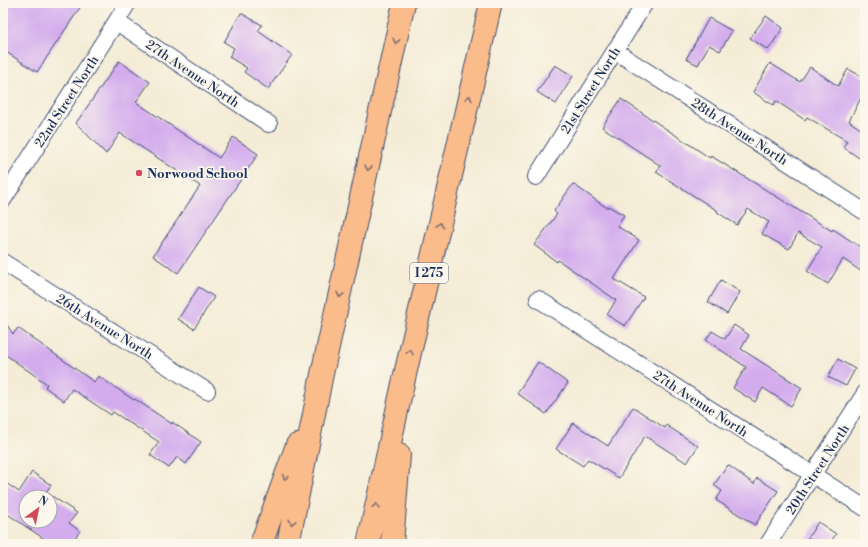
<svg xmlns="http://www.w3.org/2000/svg" width="868" height="547" font-family="'Libre Bodoni',serif">
<style>
.building{fill:#d3aced;fill-rule:evenodd}
.lines{fill:none;stroke-linecap:round;stroke-linejoin:round}
.minor-casing{stroke:#3c4b70;stroke-width:18}
.motorway-casing{stroke:#3c4b70;stroke-width:24}
.minor{stroke:#fff;stroke-width:16}
.motorway{stroke:#fabc8b;stroke-width:22}
.oneway{stroke:#7f6e72}
.poi-dot{fill:#d1495b;stroke:#fbf7ec;stroke-width:1.5}
.labels{text-anchor:middle;stroke-width:3.5;stroke-linejoin:round;paint-order:stroke}
.shield{fill:#fbf7ec;stroke:#5e6b89;stroke-width:1}
.shield-label{font-size:12px;font-weight:bold;fill:#1b2f5e}
.street-label{font-size:13px;fill:#1b2f5e;stroke:#fbf7ec}
.poi-label{font-size:13px;font-weight:bold;fill:#1b2f5e;stroke:#fbf7ec;text-anchor:start}
</style>
<rect width="100%" height="100%" fill="#fbf7ec"/>
<filter id="ink" filterUnits="userSpaceOnUse"><feTurbulence type="fractalNoise" baseFrequency=".025" numOctaves="2"/><feDisplacementMap in="SourceGraphic" scale="8" xChannelSelector="R" yChannelSelector="G"/><feConvolveMatrix kernelMatrix="1 2 1 2 8 2 1 2 1" color-interpolation-filters="sRGB"/></filter>
<filter id="wash" filterUnits="userSpaceOnUse"><feTurbulence type="fractalNoise" baseFrequency=".012" numOctaves="4" result="noise"/><feDisplacementMap in="SourceGraphic" scale="16" xChannelSelector="R" yChannelSelector="G"/><feGaussianBlur stdDeviation="0.9" result="paint"/><feColorMatrix in="noise" values="0 0 0 0 0 0 0 0 0 0 0 0 0 0 0 0 0 1.4 0 .05"/><feComposite in="paint" operator="in"/></filter>
<g filter="url(#wash)">
<rect width="100%" height="100%" fill="#f4ecd6"/>
<g id="blocks">
<!-- building -->
<g class="building">
<path d="M 3,3 L 83,3 L 37,72 L 3,50 Z"/>
<path d="M 241,13 L 262,25 L 258,31 L 292,55 L 268,89 L 244,72 L 247,68 L 229,57 L 234,48 L 224,42 Z"/>
<path d="M 766,16 L 783,28 L 768,50 L 750,38 Z"/>
<path d="M 709,18 L 732,31 L 720,51 L 709,45 L 698,65 L 686,59 Z"/>
<path d="M 119,61 L 150,82 L 136,102 L 219,158 L 233,137 L 258,154 L 178,273 L 153,256 L 200,186 L 120,133 L 106,154 L 76,123 Z"/>
<path d="M 770,63 L 800,82 L 810,67 L 838,86 L 848,69 L 865,78 L 865,90 L 849,121 L 865,132 L 865,162 L 843,147 L 847,141 L 807,117 L 805,120 L 776,101 L 773,105 L 753,92 Z"/>
<path d="M 555,65 L 573,76 L 556,104 L 537,92 Z"/>
<path d="M 621,99 L 710,158 L 711,156 L 832,231 L 833,229 L 865,250 L 865,274 L 843,259 L 828,284 L 807,271 L 822,247 L 798,233 L 789,249 L 762,234 L 769,222 L 748,209 L 737,225 L 717,212 L 718,211 L 656,172 L 661,166 L 602,127 Z"/>
<path d="M 573,184 L 607,208 L 608,206 L 624,215 L 617,226 L 639,240 L 614,279 L 644,297 L 625,326 L 607,315 L 616,300 L 558,260 L 557,262 L 534,245 L 557,214 L 554,211 Z"/>
<path d="M 721,280 L 740,292 L 727,314 L 708,302 Z"/>
<path d="M 199,287 L 214,297 L 194,329 L 178,319 Z"/>
<path d="M 3,319 L 13,334 L 18,328 L 94,382 L 98,376 L 134,400 L 135,399 L 172,424 L 172,422 L 201,442 L 186,464 L 177,457 L 169,468 L 150,455 L 159,442 L 113,412 L 111,415 L 72,389 L 64,401 L 45,387 L 47,384 L 3,353 Z"/>
<path d="M 734,325 L 749,335 L 741,349 L 802,388 L 791,406 L 763,388 L 755,402 L 733,388 L 746,367 L 706,340 L 712,331 L 725,339 Z"/>
<path d="M 838,359 L 855,369 L 846,386 L 828,377 Z"/>
<path d="M 538,362 L 568,383 L 546,414 L 517,393 Z"/>
<path d="M 633,407 L 665,428 L 666,425 L 698,446 L 687,463 L 645,436 L 619,478 L 588,459 L 583,466 L 556,449 L 573,423 L 608,446 Z"/>
<path d="M 728,465 L 754,484 L 757,478 L 778,491 L 755,525 L 716,500 L 722,491 L 714,485 Z"/>
<path d="M 32,472 L 51,485 L 46,492 L 77,513 L 69,523 L 80,531 L 70,544 L 52,544 L 3,511 L 3,481 L 19,492 ZM 26,497 L 50,497 L 50,521 L 26,521 Z"/>
<path d="M 818,522 L 836,534 L 829,544 L 804,544 Z"/>
</g>
</g>
</g>
<g filter="url(#ink)">
<use href="#blocks" fill-opacity="0" stroke="#3c4b70" stroke-width="1"/>
<g class="lines">
<!-- minor casing -->
<g class="minor-casing">
<g id="minor">
<path d="M 117,22 L 269,124"/>
<path d="M 615,51 L 865,212"/>
<path d="M 536,177 L 645,3"/>
<path d="M 3,200 L 128,3"/>
<path d="M 3,262 L 207,391"/>
<path d="M 538,299 L 865,508"/>
<path d="M 768,544 L 865,393"/>
</g>
</g>
<!-- motorway casing -->
<g class="motorway-casing">
<g id="motorway">
<path d="M 261,544 L 297,445"/>
<path d="M 288,544 L 322,374 L 404,3"/>
<path d="M 368,544 L 404,379 L 491,3"/>
<path d="M 392,544 L 399,455"/>
</g>
</g>
<!-- minor -->
<use href="#minor" class="minor"/>
<!-- motorway -->
<use href="#motorway" class="motorway"/>
</g>
<!-- one-way arrows -->
<defs><path id="oneway-chevron" d="M-2-3.5L2.5 0L-2 3.5" fill="none" stroke-width="1.6" stroke-linecap="round" stroke-linejoin="round"/></defs>
<g class="oneway">
<use href="#oneway-chevron" transform="translate(396 41) rotate(102)"/>
<use href="#oneway-chevron" transform="translate(469 98) rotate(-77)"/>
<use href="#oneway-chevron" transform="translate(368 168) rotate(102)"/>
<use href="#oneway-chevron" transform="translate(440 225) rotate(-77)"/>
<use href="#oneway-chevron" transform="translate(340 295) rotate(102)"/>
<use href="#oneway-chevron" transform="translate(410 352) rotate(-77)"/>
<use href="#oneway-chevron" transform="translate(285 477) rotate(110)"/>
<use href="#oneway-chevron" transform="translate(376 506) rotate(-78)"/>
<use href="#oneway-chevron" transform="translate(292 522) rotate(102)"/>
</g>
</g>
<!-- markers -->
<circle class="poi-dot" cx="139" cy="173" r="4"/>
<g class="labels">
<!-- shield labels -->
<rect class="shield" x="410" y="263" width="38" height="20" rx="3"/>
<g class="shield-label">
<text x="429" y="277">I 275</text>
</g>
<!-- street labels -->
<g class="street-label">
<text transform="translate(193 73) rotate(34)" y="5">27th Avenue North</text>
<text transform="translate(590 90) rotate(-58)" y="5">21st Street North</text>
<text transform="translate(66 101) rotate(-57)" y="5">22nd Street North</text>
<text transform="translate(740 131) rotate(33)" y="5">28th Avenue North</text>
<text transform="translate(105 326) rotate(32)" y="5">26th Avenue North</text>
<text transform="translate(701 403) rotate(33)" y="5">27th Avenue North</text>
<text transform="translate(817 469) rotate(-57)" y="5">20th Street North</text>
</g>
<!-- poi labels -->
<g class="poi-label">
<text x="147" y="178">Norwood School</text>
</g>
</g>
<!-- margin -->
<rect width="868" height="547" fill="none" stroke="#fbf7ec" stroke-width="16"/>
<!-- north arrow -->
<g transform="translate(38 509) rotate(33)"><circle r="19" fill="#fbf7ec" stroke="#a1a7b3"/>
<path d="M0-3L7 15L0 10L-7 15Z" fill="#d1495b"/>
<text y="-6" font-size="11" font-weight="bold" text-anchor="middle" fill="#1b2f5e">N</text>
</g>
</svg>
